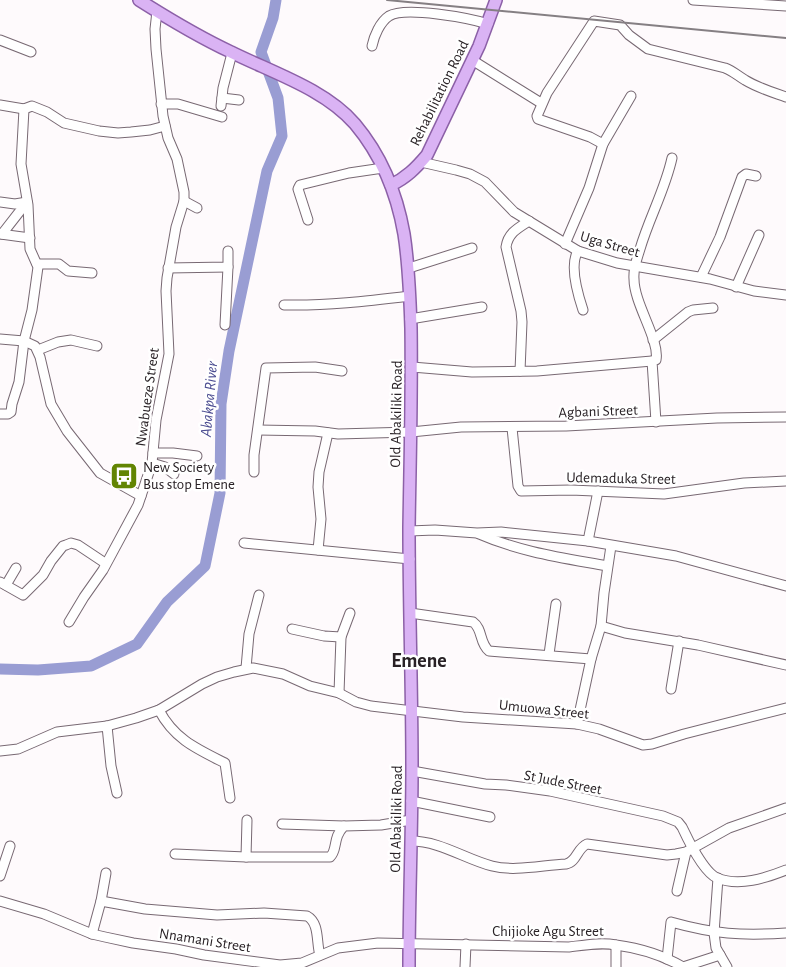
<svg xmlns="http://www.w3.org/2000/svg" width="786" height="967" font-family="'Alegreya Sans',sans-serif">
<style>
.lines{fill:none;stroke-linecap:round;stroke-linejoin:round}
.river{stroke:#999dd3;stroke-width:11}
.minor-casing{stroke:#786973;stroke-width:11}
.major-casing{stroke:#8c60a7;stroke-width:14}
.minor{stroke:#fff;stroke-width:9}
.major{stroke:#dab3f4;stroke-width:11}
.rail{stroke:#857f83;stroke-width:2}
.labels{text-anchor:middle;stroke-width:5;stroke-linejoin:round;paint-order:stroke}
.street-label{font-size:15px;fill:#292226;stroke:#fff}
.poi-label{font-size:15px;fill:#292226;stroke:#fff;text-anchor:start}
.water-label{font-size:16px;font-style:italic;fill:#4c4d91;stroke:#fff}
.district-label{font-size:20px;font-weight:bold;fill:#292226;stroke:#fff}
</style>
<rect width="100%" height="100%" fill="#fefafc"/>
<g class="lines">
<!-- river -->
<path class="river" d="M 0,669 L 38,670 L 91,666 L 137,644 L 167,602 L 205,566 L 220,493 L 221,404 L 229,351 L 267,171 L 282,136 L 278,98 L 261,52 L 273,18 L 276,0"/>
<!-- minor casing -->
<g class="minor-casing">
<g id="minor">
<path d="M 693,0 L 786,6"/>
<path d="M 0,40 L 31,52"/>
<path d="M 372,46 C 374,36 380,22 389,16 C 405,6 469,18 488,24"/>
<path d="M 472,60 L 541,103"/>
<path d="M 222,98 L 239,100"/>
<path d="M 161,104 L 178,104 L 222,117"/>
<path d="M 0,105 L 24,109 L 32,106 L 47,112 L 64,123 L 99,131 L 118,133 L 131,132 L 150,130 L 165,126"/>
<path d="M 221,106 L 223,88 L 232,53"/>
<path d="M 603,144 L 590,137 L 538,119 L 537,116 L 547,93 L 594,21 L 620,25 L 629,35 L 648,49 L 725,68 C 733,71 738,76 745,80 C 758,88 772,92 786,97"/>
<path d="M 421,162 L 456,170 L 470,174 L 485,182 L 514,212 L 578,251 L 617,263 L 710,279 L 754,291 L 786,295"/>
<path d="M 184,201 L 197,208"/>
<path d="M 0,202 L 15,204 L 27,202"/>
<path d="M 308,220 L 298,189 L 300,185 L 349,173 L 383,168"/>
<path d="M 0,234 L 30,238"/>
<path d="M 2,234 L 27,202"/>
<path d="M 565,244 L 589,188 L 603,144 L 631,96"/>
<path d="M 578,251 C 569,265 578,295 583,310"/>
<path d="M 37,264 L 59,264 L 68,271 L 92,273"/>
<path d="M 168,268 L 228,267 L 228,251"/>
<path d="M 409,268 L 472,248"/>
<path d="M 701,277 L 720,237 L 742,177 L 746,174 L 756,176"/>
<path d="M 736,287 L 759,235"/>
<path d="M 284,305 C 326,306 368,301 410,296"/>
<path d="M 410,319 L 482,307"/>
<path d="M 225,325 L 228,267"/>
<path d="M 0,339 L 24,341 L 35,346 L 40,357 L 51,404 L 67,431 L 100,473 L 141,496"/>
<path d="M 653,340 L 688,312 L 693,310 L 713,308"/>
<path d="M 38,350 L 58,342 L 71,340 L 97,346"/>
<path d="M 412,367 L 472,372 L 537,371 L 652,361"/>
<path d="M 520,371 L 522,322 L 521,311 L 506,247 C 508,233 518,228 529,221"/>
<path d="M 0,414 L 8,414 L 11,412 L 12,404 L 19,382 L 24,341 L 32,310 L 38,267 L 30,249 L 28,205 L 21,164 L 24,109"/>
<path d="M 656,422 L 652,361 L 656,360 C 660,340 634,304 634,279 C 633,268 637,259 640,249 C 649,218 665,190 672,158"/>
<path d="M 512,428 L 518,486 L 521,491 L 571,490 L 664,494 L 744,483 L 786,481"/>
<path d="M 258,430 L 315,431 L 338,434 L 411,432 L 461,427 L 566,426 L 717,418 L 786,417"/>
<path d="M 153,453 L 173,453 L 197,456"/>
<path d="M 152,463 L 165,467 L 174,474"/>
<path d="M 254,472 L 254,455 L 266,368 L 315,367 L 342,371"/>
<path d="M 409,531 L 435,530 L 477,533 L 501,532 L 588,541 L 676,556 L 786,586"/>
<path d="M 479,534 C 520,552 564,558 607,566"/>
<path d="M 588,541 L 598,491"/>
<path d="M 244,543 L 410,559"/>
<path d="M 318,550 L 321,519 L 318,487 L 319,472 L 328,433"/>
<path d="M 0,582 L 23,595 L 43,575 L 51,561 L 63,546 L 66,545 L 71,543 L 78,545 L 105,563"/>
<path d="M 6,585 L 16,568"/>
<path d="M 410,613 L 473,622 C 483,629 479,643 489,651 L 591,659"/>
<path d="M 69,622 L 84,597 L 103,570 L 138,505 L 152,463 L 156,420 L 169,354 L 166,291 L 167,278 L 176,227 L 184,201 L 184,192 L 177,159 L 168,138 L 163,116 L 156,49 L 155,29 L 157,11"/>
<path d="M 601,626 L 625,633 L 698,645 L 786,665"/>
<path d="M 292,629 L 324,636 L 341,637"/>
<path d="M 549,654 L 556,604"/>
<path d="M 246,668 L 249,634 L 259,595"/>
<path d="M 671,689 L 679,641"/>
<path d="M 339,693 L 341,637 L 350,613"/>
<path d="M 159,710 C 174,739 197,749 225,763 L 230,798"/>
<path d="M 577,724 L 591,659 L 601,626 L 604,593 L 611,546"/>
<path d="M 107,726 L 111,766 L 117,793"/>
<path d="M 0,751 L 18,749 L 57,732 L 107,726 L 136,718 L 159,710 L 202,684 L 217,677 L 234,672 L 253,668 L 283,674 L 310,686 L 339,693 L 356,702 L 371,706 L 463,717 L 577,724 L 599,729 L 643,745 L 652,744 L 684,734 L 786,708"/>
<path d="M 412,771 L 485,784 L 506,785 L 550,791 L 663,816 L 678,822 L 682,827 C 688,840 704,872 717,878 C 739,887 766,878 786,870"/>
<path d="M 411,801 L 490,817"/>
<path d="M 282,824 L 344,826"/>
<path d="M 411,841 C 440,841 465,859 492,866 C 514,872 543,865 566,864 C 577,862 577,848 587,844 L 667,855 L 676,854 L 686,852 L 729,828 L 786,808"/>
<path d="M 175,854 L 246,857 L 330,857 C 338,850 332,838 344,826 L 381,825 L 411,820"/>
<path d="M 246,857 L 247,820"/>
<path d="M 0,876 L 10,846"/>
<path d="M 718,878 L 714,933 L 716,948 L 727,967"/>
<path d="M 677,891 L 686,852"/>
<path d="M 0,901 L 44,914 L 92,934 L 105,937 L 133,943 L 176,949 L 204,955 L 280,965 L 302,963 L 338,948 L 378,943 L 569,947 C 585,945 601,942 616,945 C 639,948 664,956 683,967"/>
<path d="M 101,901 L 145,909 L 217,915 L 264,913 L 307,916 C 320,923 316,943 320,955"/>
<path d="M 92,934 L 101,901 L 106,873"/>
<path d="M 616,945 L 616,967"/>
<path d="M 667,959 L 671,922 C 714,934 741,936 786,933"/>
<path d="M 465,967 L 466,944"/>
<path d="M 683,967 L 720,955"/>
</g>
</g>
<!-- major casing -->
<g class="major-casing">
<g id="major">
<path d="M 139,0 C 169,19 199,37 231,52 C 271,72 325,89 355,124 C 381,155 397,194 404,234 C 409,266 410,297 411,328 C 412,395 410,462 409,528 C 409,608 412,687 412,767 C 412,834 409,900 409,967"/>
<path d="M 391,185 C 406,178 416,168 427,155 L 479,46 L 496,0"/>
</g>
</g>
<!-- minor -->
<use href="#minor" class="minor"/>
<!-- major -->
<use href="#major" class="major"/>
<!-- rail -->
<path class="rail" d="M 387,0 L 786,38"/>
</g>
<!-- icons -->
<defs>
<g id="bus-square" transform="scale(1.4375)"><rect x="-9" y="-9" width="18" height="18" rx="4" fill="#628503" stroke="#fff"/><path d="M-5-6H5V4H4V6H2V4H-2V6H-4V4H-5ZM-3.5-4V0h7V-4ZM-3.5 1.2v1.5H-2V1.2ZM2 1.2v1.5H3.5V1.2Z" fill="#fff"/></g>
</defs>
<g fill-rule="evenodd">
<use href="#bus-square" x="124" y="476"/>
</g>
<g class="labels">
<!-- street labels -->
<g class="street-label">
<text transform="translate(439 93) rotate(-64)" y="5">Rehabilitation Road</text>
<text transform="translate(610 244) rotate(16)" y="5">Uga Street</text>
<text transform="translate(147 397) rotate(-82)" y="5">Nwabueze Street</text>
<text transform="translate(598 411) rotate(-2)" y="5">Agbani Street</text>
<text transform="translate(396 414) rotate(-89)" y="5">Old Abakiliki Road</text>
<text transform="translate(621 478) rotate(1)" y="5">Udemaduka Street</text>
<text transform="translate(544 709) rotate(6)" y="5">Umuowa Street</text>
<text transform="translate(563 782) rotate(11)" y="5">St Jude Street</text>
<text transform="translate(396 819) rotate(-89)" y="5">Old Abakiliki Road</text>
<text x="548" y="936">Chijioke Agu Street</text>
<text transform="translate(205 940) rotate(9)" y="5">Nnamani Street</text>
</g>
<!-- poi labels -->
<g class="poi-label">
<text x="143" y="472">New Society<tspan x="143" dy="17">Bus stop Emene</tspan></text>
</g>
<!-- water labels -->
<g class="water-label">
<text transform="translate(208 399) rotate(-85)" y="6">Abakpa River</text>
</g>
<!-- district labels -->
<g class="district-label">
<text x="419" y="667">Emene</text>
</g>
</g>
</svg>
